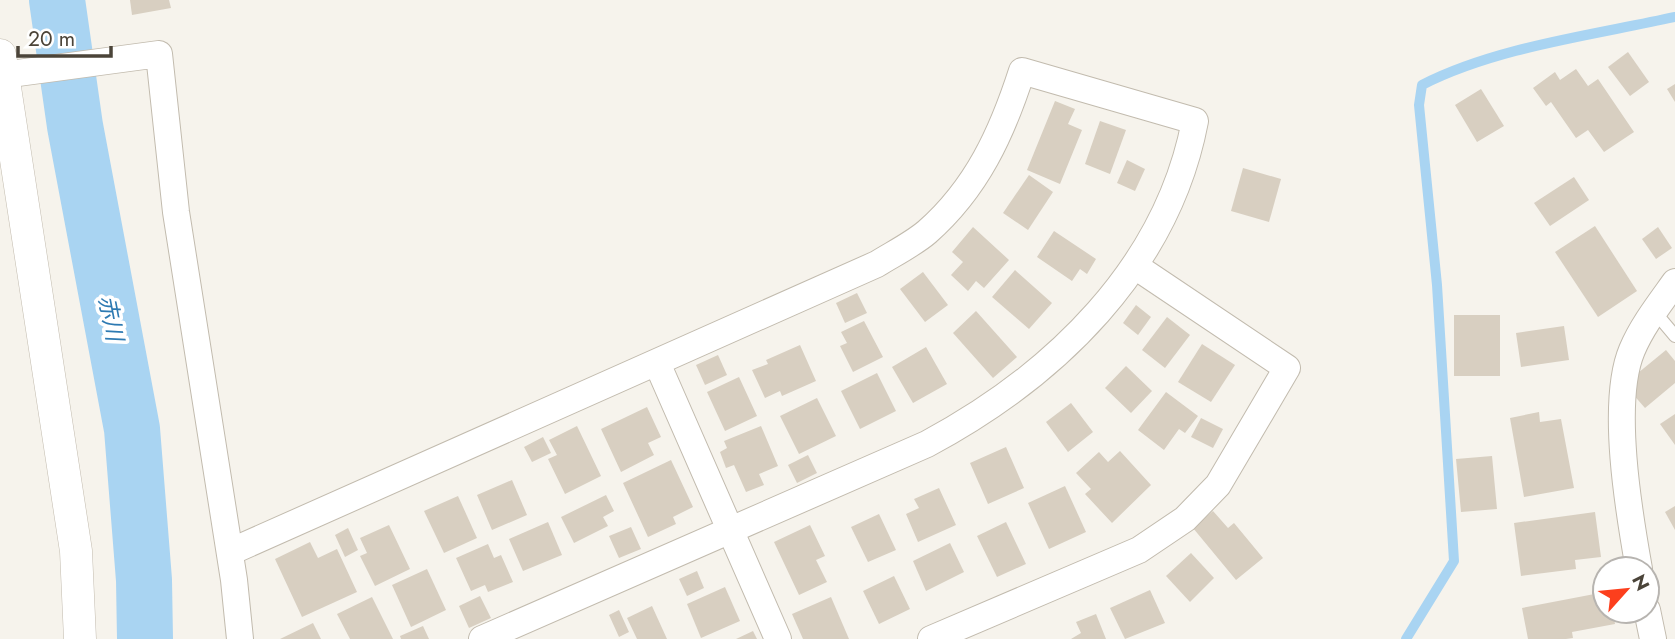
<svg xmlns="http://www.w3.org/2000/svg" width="1675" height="639" font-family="Jost,'Noto Sans JP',sans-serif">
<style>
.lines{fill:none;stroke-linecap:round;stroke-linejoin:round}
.stream{stroke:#a9d4f2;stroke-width:10}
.river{stroke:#a9d4f2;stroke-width:56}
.building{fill:#d8cfc1}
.service-casing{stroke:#c2bbae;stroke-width:14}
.minor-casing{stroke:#c2bbae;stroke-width:28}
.tertiary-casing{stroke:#c2bbae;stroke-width:33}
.service{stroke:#fff;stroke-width:12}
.minor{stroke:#fff;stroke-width:26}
.tertiary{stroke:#fff;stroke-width:32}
.labels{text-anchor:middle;stroke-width:7;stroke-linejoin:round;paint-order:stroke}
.water-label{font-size:23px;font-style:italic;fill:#2e7ab2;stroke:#fff}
</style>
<rect width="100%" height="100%" fill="#f6f3ec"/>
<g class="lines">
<!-- stream -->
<path class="stream" d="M 1406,639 L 1454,561 L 1437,285 L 1419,105 L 1422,85 C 1496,47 1594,35 1675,17"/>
<!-- river -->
<path class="river" d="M 57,0 L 75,126 L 132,429 L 144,580 L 145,639"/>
</g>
<!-- building -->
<g class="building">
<path d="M 130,0 L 169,0 L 171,8 L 132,15 Z"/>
<path d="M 1628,52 L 1649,82 L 1630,96 L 1608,67 Z"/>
<path d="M 1576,69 L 1588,86 L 1598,79 L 1634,132 L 1604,152 L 1588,130 L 1576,138 L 1551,102 L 1546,106 L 1533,88 L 1555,72 L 1560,80 Z"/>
<path d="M 1675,84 L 1675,102 L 1667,89 Z"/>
<path d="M 1481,89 L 1504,126 L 1477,142 L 1455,105 Z"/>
<path d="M 1055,101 L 1075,109 L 1068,124 L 1082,130 L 1060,184 L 1027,170 Z"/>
<path d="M 1100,121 L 1126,130 L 1110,174 L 1085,164 Z"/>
<path d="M 1127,160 L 1145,169 L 1135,191 L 1117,183 Z"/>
<path d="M 1243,168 L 1281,179 L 1269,222 L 1231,211 Z"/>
<path d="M 1029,175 L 1053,192 L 1028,230 L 1003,213 Z"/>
<path d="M 1574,177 L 1589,200 L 1550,226 L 1534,203 Z"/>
<path d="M 1595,226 L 1637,291 L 1598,317 L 1555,252 Z"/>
<path d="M 973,227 L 1009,260 L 984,288 L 976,281 L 968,291 L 951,275 L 963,262 L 952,252 Z"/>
<path d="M 1658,227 L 1672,248 L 1656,259 L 1642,239 Z"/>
<path d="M 1054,231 L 1096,259 L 1087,274 L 1080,269 L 1072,281 L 1037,257 Z"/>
<path d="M 1015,270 L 1052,303 L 1029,329 L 992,297 Z"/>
<path d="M 923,272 L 948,305 L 925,322 L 900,289 Z"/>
<path d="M 857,293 L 867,313 L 845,323 L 836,303 Z"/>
<path d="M 1136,305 L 1151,317 L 1138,335 L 1123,323 Z"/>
<path d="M 976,311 L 1017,357 L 993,378 L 953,333 Z"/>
<rect x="1454" y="315" width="46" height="61"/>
<path d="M 1167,317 L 1190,335 L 1165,368 L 1142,350 Z"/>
<path d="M 864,321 L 883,357 L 853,372 L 840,346 L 847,343 L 841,332 Z"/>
<path d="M 1564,326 L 1569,360 L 1521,367 L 1516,333 Z"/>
<path d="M 1202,344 L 1235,365 L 1211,402 L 1178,382 Z"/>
<path d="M 800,345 L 816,381 L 782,396 L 780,391 L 765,398 L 752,370 L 768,364 L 766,360 Z"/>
<path d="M 926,347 L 947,384 L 913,403 L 892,367 Z"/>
<path d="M 1666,350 L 1675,361 L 1675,383 L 1645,408 L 1631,392 L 1638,373 Z"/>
<path d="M 718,355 L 727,375 L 705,385 L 696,365 Z"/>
<path d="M 1126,366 L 1152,391 L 1131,413 L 1105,388 Z"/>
<path d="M 877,373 L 896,411 L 860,429 L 841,391 Z"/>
<path d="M 739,377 L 757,416 L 725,431 L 707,392 Z"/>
<path d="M 1166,392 L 1198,416 L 1185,433 L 1179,429 L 1164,450 L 1138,430 Z"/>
<path d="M 817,398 L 836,436 L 799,454 L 780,416 Z"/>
<path d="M 1071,403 L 1093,432 L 1068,452 L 1046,422 Z"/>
<path d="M 647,407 L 661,437 L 648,443 L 654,455 L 621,472 L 601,429 Z"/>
<path d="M 1539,412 L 1540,422 L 1561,419 L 1574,488 L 1524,497 L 1510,418 Z"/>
<path d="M 1675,414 L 1675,445 L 1660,424 Z"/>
<path d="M 1201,418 L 1223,429 L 1213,448 L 1191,437 Z"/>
<path d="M 577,426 L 601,476 L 565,494 L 548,459 L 557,455 L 549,440 Z"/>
<path d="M 761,426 L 778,466 L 759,474 L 764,485 L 746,492 L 734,465 L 726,468 L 720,452 L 727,448 L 724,441 Z"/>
<path d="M 543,437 L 551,453 L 532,462 L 524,447 Z"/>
<path d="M 1006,447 L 1024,488 L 988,504 L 970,463 Z"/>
<path d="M 1120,451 L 1151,485 L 1112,523 L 1085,494 L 1091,489 L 1076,473 L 1099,452 L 1108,462 Z"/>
<path d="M 808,455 L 817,473 L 797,483 L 788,465 Z"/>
<path d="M 1492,456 L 1497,509 L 1461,512 L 1456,459 Z"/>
<path d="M 671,460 L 693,507 L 673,517 L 676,524 L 648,537 L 623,483 Z"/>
<path d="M 512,480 L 527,515 L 492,530 L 477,495 Z"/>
<path d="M 1065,486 L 1086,532 L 1049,549 L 1028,503 Z"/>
<path d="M 939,488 L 956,525 L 918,542 L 906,514 L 919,508 L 914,499 Z"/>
<path d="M 606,495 L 614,511 L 603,517 L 608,526 L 574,543 L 561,517 Z"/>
<path d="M 458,496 L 477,538 L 444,553 L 424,511 Z"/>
<path d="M 1675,506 L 1675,530 L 1665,512 Z"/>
<path d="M 1213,511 L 1228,528 L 1234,523 L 1263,558 L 1236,580 L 1193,528 Z"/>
<path d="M 1595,512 L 1601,557 L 1575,560 L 1576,569 L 1521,576 L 1514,523 Z"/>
<path d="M 879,514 L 896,550 L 868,562 L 851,527 Z"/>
<path d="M 548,522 L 562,555 L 523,571 L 509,539 Z"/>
<path d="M 1006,522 L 1026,564 L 997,577 L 977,536 Z"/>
<path d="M 389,525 L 410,569 L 375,586 L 360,556 L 367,553 L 360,538 Z"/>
<path d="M 810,525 L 825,556 L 816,560 L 827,582 L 799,595 L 774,542 Z"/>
<path d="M 631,527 L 641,549 L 619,558 L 609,536 Z"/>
<path d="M 348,528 L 358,550 L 345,557 L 335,535 Z"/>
<path d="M 310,542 L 318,558 L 337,549 L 357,592 L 302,617 L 275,559 Z"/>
<path d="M 950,543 L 964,572 L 926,591 L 913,561 Z"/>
<path d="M 488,544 L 494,558 L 501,555 L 513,582 L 488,592 L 485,585 L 471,591 L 456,558 Z"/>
<path d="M 1191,553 L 1214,578 L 1190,602 L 1166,576 Z"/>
<path d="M 427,569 L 446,610 L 411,627 L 392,585 Z"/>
<path d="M 697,571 L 704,588 L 687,596 L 679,579 Z"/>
<path d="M 894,576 L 910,609 L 879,624 L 863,591 Z"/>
<path d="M 725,587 L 740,621 L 701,638 L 687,604 Z"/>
<path d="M 1150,590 L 1165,623 L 1125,639 L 1110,608 Z"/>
<path d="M 1605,592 L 1605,611 L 1613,611 L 1615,624 L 1572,632 L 1573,638 L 1566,639 L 1528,639 L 1522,608 Z"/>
<path d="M 480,596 L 491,618 L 469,628 L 459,606 Z"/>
<path d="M 372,597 L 393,639 L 350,639 L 337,614 Z"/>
<path d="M 831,597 L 849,639 L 803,639 L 792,614 Z"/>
<path d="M 652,606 L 667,639 L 637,639 L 627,618 Z"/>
<path d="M 619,610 L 629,632 L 619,637 L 609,615 Z"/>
<path d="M 1096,614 L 1106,639 L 1071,639 L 1081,633 L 1076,622 Z"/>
<path d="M 313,623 L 321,639 L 280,639 Z"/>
<path d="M 423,626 L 429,639 L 401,639 L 400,636 Z"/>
<path d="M 753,631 L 757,639 L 736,639 Z"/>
</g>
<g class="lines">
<!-- service casing -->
<g class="service-casing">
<path id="service" d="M 1654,311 L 1675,336"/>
</g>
<!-- minor casing -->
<g class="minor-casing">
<g id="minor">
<path d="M 3,75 L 159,54 L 176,212 L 234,580 L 240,639"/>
<path d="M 657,363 L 778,639"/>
<path d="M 230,552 L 877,264 C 893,254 913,244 927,232 C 977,188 1002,133 1022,71 L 1195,121 C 1167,268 1054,376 927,444 L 482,639"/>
<path d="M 1639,569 C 1629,513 1610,402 1632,350 C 1642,326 1660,303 1675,282"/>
<path d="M 1647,610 L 1653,639"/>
<path d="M 931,639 L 1139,550 L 1185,519 L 1218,485 L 1287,368 L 1135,266"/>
</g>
</g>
<!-- tertiary casing -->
<g class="tertiary-casing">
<path id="tertiary" d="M 0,55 L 76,551 L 80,639"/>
</g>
<!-- service -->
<use href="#service" class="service"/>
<!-- minor -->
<use href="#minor" class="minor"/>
<!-- tertiary -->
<use href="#tertiary" class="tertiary"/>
</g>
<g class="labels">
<!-- water labels -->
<g class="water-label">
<text transform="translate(111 318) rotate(79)" y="8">赤川</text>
</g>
</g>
<!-- north arrow -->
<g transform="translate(1626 590) rotate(63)"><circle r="33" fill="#ffffff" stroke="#b7b4b0" stroke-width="2"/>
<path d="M0-5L12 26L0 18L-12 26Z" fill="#fc3f1d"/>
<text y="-10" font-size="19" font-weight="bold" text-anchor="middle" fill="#4b4439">N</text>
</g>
<!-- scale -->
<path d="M18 46v10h93v-10" fill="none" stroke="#4b4439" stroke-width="3.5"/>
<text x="28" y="46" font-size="21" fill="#4b4439" stroke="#ffffff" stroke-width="5" paint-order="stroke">20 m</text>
</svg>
